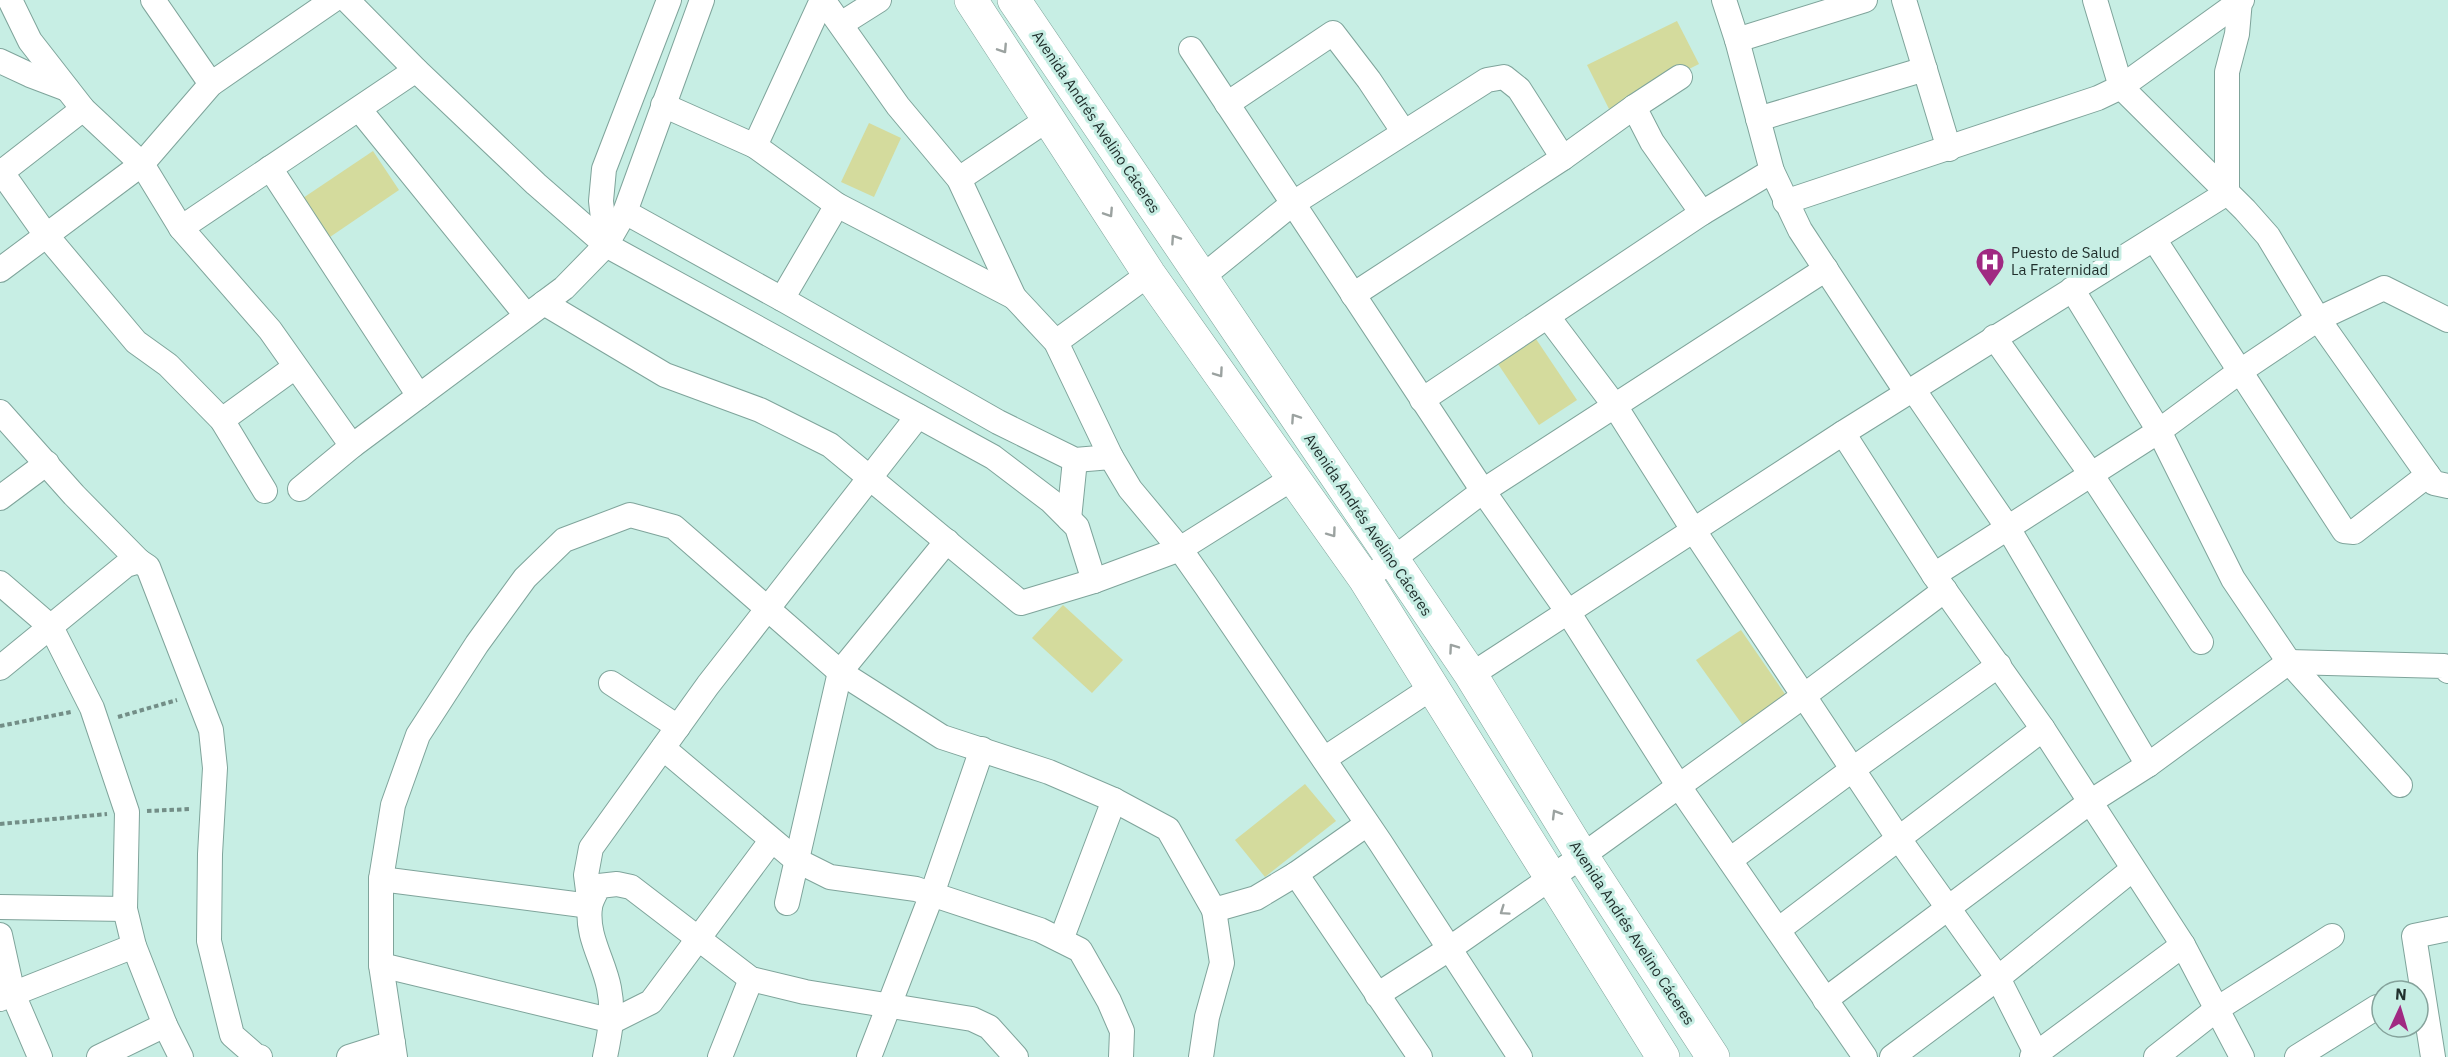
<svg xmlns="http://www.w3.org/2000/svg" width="2448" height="1057" font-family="'IBM Plex Sans',sans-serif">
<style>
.green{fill:#d4db9d}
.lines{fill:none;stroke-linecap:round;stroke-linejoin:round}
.street-casing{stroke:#7fa49b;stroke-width:26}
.secondary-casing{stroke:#7fa49b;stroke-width:34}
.path{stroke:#738e87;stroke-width:4;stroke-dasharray:4.5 3;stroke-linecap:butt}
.street{stroke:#fff;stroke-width:24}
.secondary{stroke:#fff;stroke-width:33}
.oneway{stroke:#9ba2a0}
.labels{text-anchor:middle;stroke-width:6;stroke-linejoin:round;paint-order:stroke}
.street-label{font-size:15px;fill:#21302d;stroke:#c7eee4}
.poi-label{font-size:15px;fill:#21302d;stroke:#c7eee4;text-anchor:start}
</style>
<rect width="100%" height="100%" fill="#c7eee4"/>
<!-- green -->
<g class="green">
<path d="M 1677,21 L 1699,64 L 1609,109 L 1587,65 Z"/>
<path d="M 869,123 L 901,138 L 874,197 L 841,182 Z"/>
<path d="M 373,151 L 399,190 L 330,237 L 303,198 Z"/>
<path d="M 1536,339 L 1577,400 L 1539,425 L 1498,364 Z"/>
<path d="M 1063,605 L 1123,660 L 1092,693 L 1032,638 Z"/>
<path d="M 1741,630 L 1787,697 L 1744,727 L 1696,660 Z"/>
<path d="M 1305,784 L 1336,821 L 1265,877 L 1235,840 Z"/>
</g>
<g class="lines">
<!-- street casing -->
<g class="street-casing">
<g id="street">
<path d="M 10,0 L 30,41 L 83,109 L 142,164 L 181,228 L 270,330 L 352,446"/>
<path d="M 153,0 L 211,84"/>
<path d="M 347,0 L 416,70 L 536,184 L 606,245 L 993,457 L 1051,501 L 1077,527 L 1094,581"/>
<path d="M 823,0 L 898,106 L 959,179 L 1014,297 L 1056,342 L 1111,457 L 1130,489 L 1180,549 L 1206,586 L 1380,842 L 1520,1057"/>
<path d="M 1724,0 L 1737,40 L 1772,171 L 1800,230 L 1907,393"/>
<path d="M 1904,0 L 1949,149"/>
<path d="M 2095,0 L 2121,87 L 2245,210 L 2268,236 L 2318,319 L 2428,475 L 2434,483 L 2448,486"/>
<path d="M 841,24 L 879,0"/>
<path d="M 1737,40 L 1865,0"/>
<path d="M 1191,49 L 1483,491 L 1568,612 L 1678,785 L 1865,1057"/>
<path d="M 0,61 L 30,75 L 67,89"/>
<path d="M 1227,104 L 1333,33 L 1369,80 L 1403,131"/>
<path d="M 663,105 L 755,146 L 837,205 L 1014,297"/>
<path d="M 1634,107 L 1652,142 L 1702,213"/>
<path d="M 359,109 L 526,315"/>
<path d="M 1758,119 L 1925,69"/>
<path d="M 755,146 L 822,0"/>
<path d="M 270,168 L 419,396"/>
<path d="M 0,170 L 46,235 L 136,342 L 168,365 L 222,420 L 265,491"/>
<path d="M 2,172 L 83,109"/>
<path d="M 959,179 L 1048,119"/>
<path d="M 2227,193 L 2227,72 L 2237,34 L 2240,0"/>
<path d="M 1785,202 L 2098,98 L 2121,87 L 2242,0"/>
<path d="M 625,212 L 782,299 L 998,422 L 1075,460 L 1111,457"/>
<path d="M 181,228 L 416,70"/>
<path d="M 2154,239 L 2344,531 L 2354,532 L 2428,475"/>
<path d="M 606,245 L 601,201 L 604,169 L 669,0"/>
<path d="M 0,270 L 142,164 L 211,84 L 333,0"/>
<path d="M 1201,278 L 1292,204 L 1487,80 L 1504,77 L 1519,89 L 1563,158"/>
<path d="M 2072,289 L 2159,431 L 2233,579 L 2289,662 L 2400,785"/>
<path d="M 1353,295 L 1563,158 L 1634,107 L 1680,77"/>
<path d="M 782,299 L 837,205"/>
<path d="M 544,303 L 665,375 L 760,410 L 830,445 L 1021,603 L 1094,581 L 1180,549 L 1293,478"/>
<path d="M 1548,317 L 1615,406 L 1694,531 L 1899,839 L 1998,978 L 2038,1057"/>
<path d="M 1994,337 L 2091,474 L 2201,642"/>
<path d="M 1056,342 L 1149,274"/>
<path d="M 1913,389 L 2008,528 L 2148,765"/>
<path d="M 1422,400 L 1702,213 L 1772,171"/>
<path d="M 0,412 L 74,495 L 139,561"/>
<path d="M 222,420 L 295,367"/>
<path d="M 1843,433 L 1934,575 L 2043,729 L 2183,945 L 2242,1057"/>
<path d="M 300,489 L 352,446 L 564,288 L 606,245 L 625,212 L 702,0"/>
<path d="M 0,498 L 47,463"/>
<path d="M 1069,519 L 1075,460"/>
<path d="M 1380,569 L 1483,491 L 1826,269"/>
<path d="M 1934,575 L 2159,431 L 2239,372 L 2318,319 L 2384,288 L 2448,320"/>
<path d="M 0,583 L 51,627 L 92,708 L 127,812 L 125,909 L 134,946 L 165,1025 L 181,1057"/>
<path d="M 0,668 L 126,565 L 139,561 L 148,567 L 211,730 L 215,768 L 210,854 L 209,941 L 232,1035 L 256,1056 L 260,1057"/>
<path d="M 1471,675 L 1843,433 L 2227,193"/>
<path d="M 611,683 L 678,727"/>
<path d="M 663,748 L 796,860 L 830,877 L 916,889 L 1040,930 L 1080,950 L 1109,1001 L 1122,1031 L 1121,1057"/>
<path d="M 1324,759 L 1433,687"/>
<path d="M 1730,860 L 1853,769 L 1999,665"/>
<path d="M 1296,874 L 1420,1057"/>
<path d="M 381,879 L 590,906 L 586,875 L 591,848 L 708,685 L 918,416"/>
<path d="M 787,903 L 840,672 L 947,541"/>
<path d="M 0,907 L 125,909"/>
<path d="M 1778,930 L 2043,729"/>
<path d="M 0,935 L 13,994 L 40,1057"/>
<path d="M 1061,940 L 1114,800"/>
<path d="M 381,965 L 613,1021 L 651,1002 L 771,841"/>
<path d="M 1377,995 L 1449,949 L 1582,856 L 1805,695 L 1945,590"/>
<path d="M 0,999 L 134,946"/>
<path d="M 1825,1000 L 2090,802 L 2148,765 L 2289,662 L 2444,666 L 2448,671"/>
<path d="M 99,1057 L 165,1025"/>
<path d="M 349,1057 L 393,1043"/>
<path d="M 395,1057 L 381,965 L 381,879 L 393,805 L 418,735 L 477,644 L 525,578 L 564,540 L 630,515 L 674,527 L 840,672 L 942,737 L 1049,772 L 1114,800 L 1168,829 L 1214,910 L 1256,898 L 1296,874 L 1367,824"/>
<path d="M 605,1057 C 610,1033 614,1013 609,988 C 604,961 586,936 590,907 C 591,900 596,892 599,886 L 617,884 L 631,887 L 751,979 L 805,992 L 972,1019 L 989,1027 L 1016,1057"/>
<path d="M 720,1057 L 751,979"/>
<path d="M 869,1057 L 932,894 L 982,749"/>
<path d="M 1201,1057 L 1207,1017 L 1222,963 L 1214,910"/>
<path d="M 1892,1057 L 1998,978 L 2133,869"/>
<path d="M 2032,1057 L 2183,945"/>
<path d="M 2156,1057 L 2217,1009 L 2332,936"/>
<path d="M 2297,1057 L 2377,1007"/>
<path d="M 2433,1057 L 2414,936 L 2448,929"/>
</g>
</g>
<!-- secondary casing -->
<g class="secondary-casing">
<g id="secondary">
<path d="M 971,0 L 1149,274 L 1365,579 L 1663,1057"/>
<path d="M 1014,0 L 1471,675 L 1582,856 L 1713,1057"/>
</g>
</g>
<!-- path -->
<g class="path">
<path d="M 118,717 L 177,700"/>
<path d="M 0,726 L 71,712"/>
<path d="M 147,811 L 191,809"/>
<path d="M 0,824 L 107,814"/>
</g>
<!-- street -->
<use href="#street" class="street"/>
<!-- secondary -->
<use href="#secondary" class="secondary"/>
</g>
<!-- one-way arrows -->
<defs><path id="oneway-chevron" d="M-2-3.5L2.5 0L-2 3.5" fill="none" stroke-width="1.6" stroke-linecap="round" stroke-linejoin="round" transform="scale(1.5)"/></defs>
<g class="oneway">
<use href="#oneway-chevron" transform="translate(1003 49) rotate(57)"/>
<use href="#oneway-chevron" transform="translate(1109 213) rotate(57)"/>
<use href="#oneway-chevron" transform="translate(1175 239) rotate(-124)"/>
<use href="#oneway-chevron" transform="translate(1219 373) rotate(55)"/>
<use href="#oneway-chevron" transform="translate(1295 418) rotate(-124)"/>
<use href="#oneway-chevron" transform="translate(1332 533) rotate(54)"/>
<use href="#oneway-chevron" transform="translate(1453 648) rotate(-125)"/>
<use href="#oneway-chevron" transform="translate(1556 814) rotate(-121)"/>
<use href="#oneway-chevron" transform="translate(1504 911) rotate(145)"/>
</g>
<!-- icons -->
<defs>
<g id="hospital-pin" transform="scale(1.5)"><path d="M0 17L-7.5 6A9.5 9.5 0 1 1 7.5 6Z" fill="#a02982" stroke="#c7eee4"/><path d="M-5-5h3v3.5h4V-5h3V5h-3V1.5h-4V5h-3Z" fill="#fff"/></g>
</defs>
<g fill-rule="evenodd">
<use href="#hospital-pin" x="1990" y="262"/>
</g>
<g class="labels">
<!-- street labels -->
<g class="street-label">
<text transform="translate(1096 122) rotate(56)" y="5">Avenida Andrés Avelino Cáceres</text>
<text transform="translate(1368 525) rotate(56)" y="5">Avenida Andrés Avelino Cáceres</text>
<text transform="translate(1632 933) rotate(57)" y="5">Avenida Andrés Avelino Cáceres</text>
</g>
<!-- poi labels -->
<g class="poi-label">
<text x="2011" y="258">Puesto de Salud<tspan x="2011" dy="17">La Fraternidad</tspan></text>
</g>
</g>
<!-- north arrow -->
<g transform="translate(2400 1009) rotate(4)"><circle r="28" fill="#c7eee4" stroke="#85a29b" stroke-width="1.5"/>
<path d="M0-4.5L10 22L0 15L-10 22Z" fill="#a02982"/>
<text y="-9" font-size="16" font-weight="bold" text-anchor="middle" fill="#21302d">N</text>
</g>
</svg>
